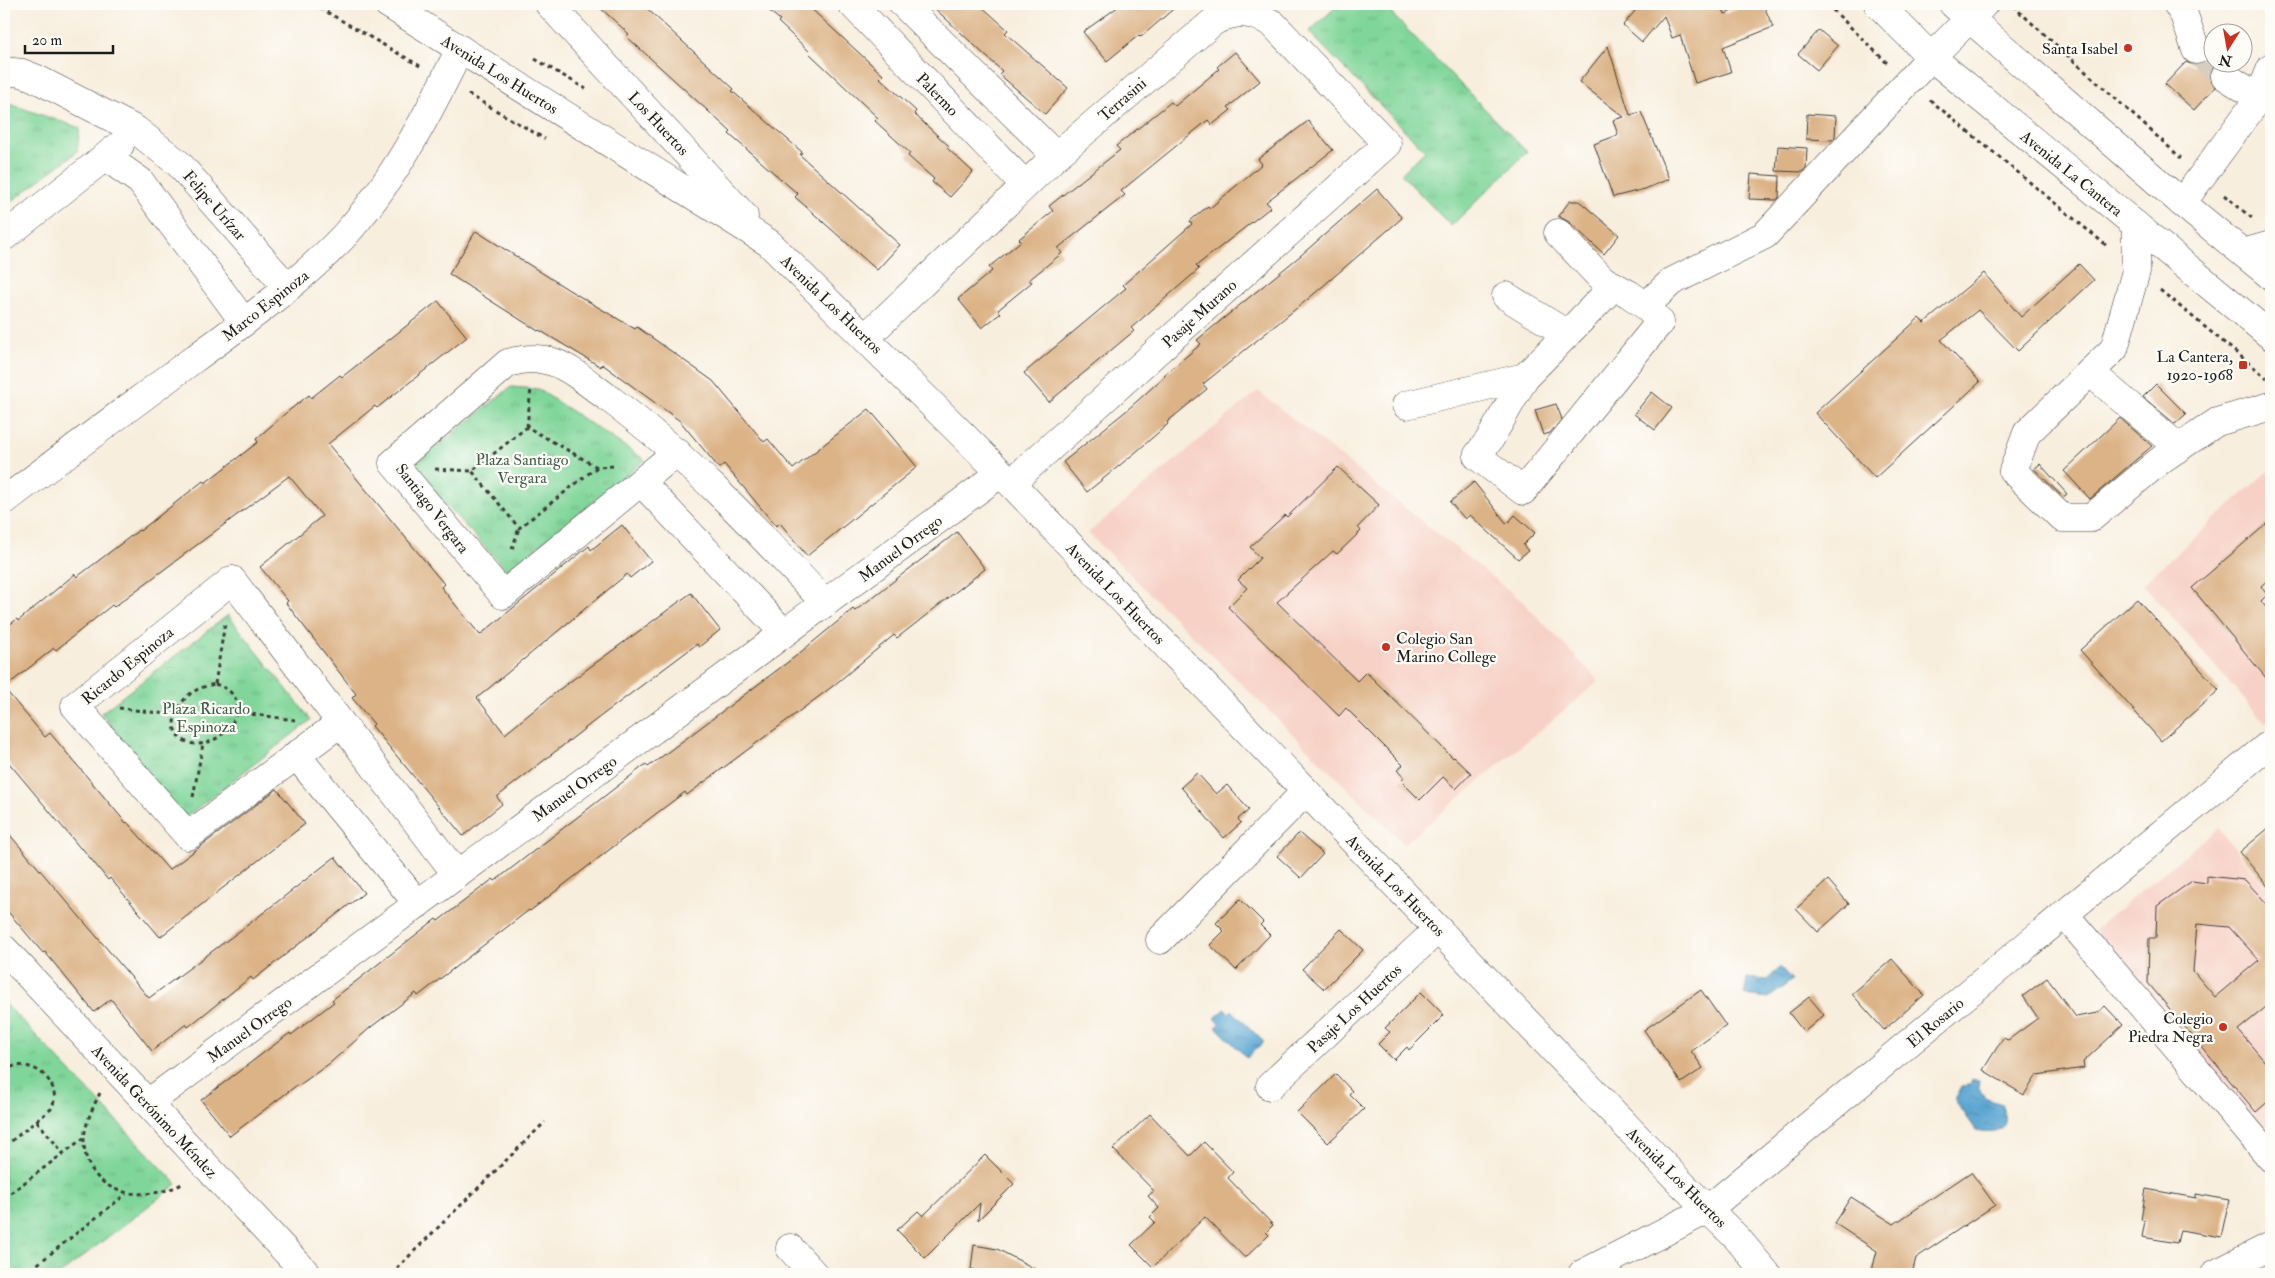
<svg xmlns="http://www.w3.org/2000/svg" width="2275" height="1278" font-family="'IM FELL Double Pica',serif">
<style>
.built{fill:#f7d1c6}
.grass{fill:url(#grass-tufts);stroke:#4e795b}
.water{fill:url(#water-ripples);stroke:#3a6076}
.building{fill:#dcb387;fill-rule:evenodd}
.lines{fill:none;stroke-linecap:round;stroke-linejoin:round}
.minor-tunnel{stroke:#d7cec1;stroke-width:28;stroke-dasharray:28 14;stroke-linecap:butt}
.minor-casing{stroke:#3d3c39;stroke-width:29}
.highway-casing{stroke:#3d3c39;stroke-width:29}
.path{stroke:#3d3c39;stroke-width:3;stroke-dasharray:4 4;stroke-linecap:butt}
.minor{stroke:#fff;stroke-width:28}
.highway{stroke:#fff;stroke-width:28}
.poi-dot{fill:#c8321e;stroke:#fdfcf7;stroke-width:2}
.labels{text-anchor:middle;stroke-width:4.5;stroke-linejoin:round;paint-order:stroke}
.poi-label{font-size:16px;fill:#1c1c1c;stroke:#fdfcf7;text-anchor:end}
.street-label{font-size:16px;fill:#1c1c1c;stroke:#fdfcf7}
.park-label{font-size:16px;fill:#3f5d48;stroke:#fdfcf7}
</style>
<defs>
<pattern id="grass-tufts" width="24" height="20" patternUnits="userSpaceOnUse" patternTransform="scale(1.25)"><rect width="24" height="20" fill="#80d69a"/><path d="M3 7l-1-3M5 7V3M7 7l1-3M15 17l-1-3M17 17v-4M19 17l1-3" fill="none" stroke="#6eb784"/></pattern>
<pattern id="water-ripples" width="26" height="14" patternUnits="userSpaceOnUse" patternTransform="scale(1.25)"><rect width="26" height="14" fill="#58a4d1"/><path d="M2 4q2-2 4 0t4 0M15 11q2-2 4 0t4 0" fill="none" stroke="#4885a9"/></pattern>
</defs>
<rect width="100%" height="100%" fill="#fdfcf7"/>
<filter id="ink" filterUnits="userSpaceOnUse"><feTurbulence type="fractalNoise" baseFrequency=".02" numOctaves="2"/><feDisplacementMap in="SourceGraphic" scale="10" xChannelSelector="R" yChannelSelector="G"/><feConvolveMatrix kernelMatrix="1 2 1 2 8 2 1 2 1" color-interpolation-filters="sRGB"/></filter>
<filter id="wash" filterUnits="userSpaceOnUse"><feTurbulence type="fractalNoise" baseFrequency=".0096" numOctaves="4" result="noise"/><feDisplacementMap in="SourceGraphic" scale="20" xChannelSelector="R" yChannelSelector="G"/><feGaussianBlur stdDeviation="1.12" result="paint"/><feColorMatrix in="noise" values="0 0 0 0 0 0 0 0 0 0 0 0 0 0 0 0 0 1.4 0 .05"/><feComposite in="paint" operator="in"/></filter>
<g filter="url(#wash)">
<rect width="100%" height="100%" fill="#f8eede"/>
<!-- built -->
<g class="built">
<path d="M 1258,391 L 1522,601 L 1599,681 L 1404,844 L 1088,533 Z"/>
<path d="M 2271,468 L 2271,719 L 2266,724 L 2143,584 Z"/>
<path d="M 2218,828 L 2271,893 L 2271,1125 L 2261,1133 L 2094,930 Z"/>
</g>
<!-- grass -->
<g class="grass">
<path d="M 1339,4 L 1382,4 L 1527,152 L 1451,226 L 1401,174 L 1425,151 L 1309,32 Z"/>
<path d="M 4,102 L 80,128 L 77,152 L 4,207 Z"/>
<path d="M 511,387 L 538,389 L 645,460 L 507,571 L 411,467 Z"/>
<path d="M 228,615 L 311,720 L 183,819 L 101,713 Z"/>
<path d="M 4,1002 L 177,1184 L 60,1274 L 4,1274 Z"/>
</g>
<!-- water -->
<g class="water">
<path d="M 1780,967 L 1792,980 L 1769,998 L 1744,995 L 1747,978 L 1767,980 Z"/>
<path d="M 1224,1009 L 1229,1013 L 1232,1010 L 1264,1042 L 1247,1058 L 1216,1027 L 1220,1024 L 1215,1018 Z"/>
<path d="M 1972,1079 L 1979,1081 L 1978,1088 L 1987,1099 L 2002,1104 C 2012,1128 1998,1135 1976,1130 L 1955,1100 L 1962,1086 L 1970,1085 Z"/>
</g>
<g id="blocks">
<!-- building -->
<g class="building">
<path d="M 596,4 L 642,4 L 734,89 L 732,91 L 802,152 L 800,155 L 900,245 L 877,270 L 795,197 L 798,194 L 729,134 L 731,132 L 626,36 L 629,34 Z"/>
<path d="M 761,4 L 806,4 L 883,75 L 880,78 L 916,111 L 914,114 L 949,146 L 947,148 L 973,172 L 950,197 L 932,182 L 934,179 L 908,156 L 910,153 L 875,121 L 878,118 L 809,53 L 810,52 L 778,22 L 780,20 Z"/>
<path d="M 930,4 L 979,4 L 1008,30 L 1005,33 L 1068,88 L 1045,114 L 999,74 L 1002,71 Z"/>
<path d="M 1122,4 L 1179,4 L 1141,37 L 1139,35 L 1107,61 L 1083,32 Z"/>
<path d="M 1641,4 L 1721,4 L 1725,14 L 1749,4 L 1763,4 L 1773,27 L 1723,47 L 1731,72 L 1695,83 L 1680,35 L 1672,38 L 1664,16 L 1642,42 L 1623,25 Z"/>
<path d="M 1819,30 L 1838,46 L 1817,70 L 1798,54 Z"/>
<path d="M 2212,33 L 2212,62 L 2217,62 L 2212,68 L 2209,76 L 2215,87 L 2194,110 L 2165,84 L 2186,62 L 2193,65 L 2202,65 L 2207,61 L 2211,53 L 2208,38 Z"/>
<path d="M 1608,46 L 1630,115 L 1641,112 L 1669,179 L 1645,189 L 1613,197 L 1594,144 L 1618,135 L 1613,120 L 1624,117 L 1579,82 Z"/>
<path d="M 1235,52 L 1260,81 L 1228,107 L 1231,110 L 1212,125 L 1208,120 L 1121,191 L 1125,195 L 1058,248 L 1062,253 L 1029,280 L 1032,282 L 998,310 L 1001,313 L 982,328 L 958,299 L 992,271 L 989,267 L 1021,241 L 1019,239 L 1053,211 L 1049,206 L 1120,150 L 1116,146 L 1171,102 L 1175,106 L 1219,69 L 1217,67 Z"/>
<path d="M 1807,114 L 1836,116 L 1835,137 L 1832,140 L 1806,139 Z"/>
<path d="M 1308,121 L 1333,150 L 1266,202 L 1271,207 L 1196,266 L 1199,269 L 1131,328 L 1134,331 L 1049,402 L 1024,373 L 1126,288 L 1123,285 L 1192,224 L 1190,221 L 1208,206 L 1210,208 L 1262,164 L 1258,159 Z"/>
<path d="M 1778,146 L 1807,148 L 1806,168 L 1802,172 L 1776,171 Z"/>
<path d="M 1751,174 L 1780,176 L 1779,198 L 1776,200 L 1749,199 Z"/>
<path d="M 1377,189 L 1402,218 L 1308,299 L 1203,384 L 1207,389 L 1167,422 L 1168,424 L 1136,452 L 1087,492 L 1063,462 L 1126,411 L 1165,376 L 1164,375 L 1201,344 L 1197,340 L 1300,256 Z"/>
<path d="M 1570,201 L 1579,201 L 1619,235 L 1604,254 L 1569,222 L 1558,216 Z"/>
<path d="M 476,231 L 569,290 L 635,329 L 637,327 L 713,381 L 764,442 L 768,439 L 793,469 L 869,409 L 917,467 L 807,556 L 780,523 L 776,526 L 724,464 L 719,468 L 680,421 L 602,364 L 601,367 L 539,330 L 538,331 L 449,274 Z"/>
<path d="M 2079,264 L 2094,280 L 2018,351 L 1978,310 L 1941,340 L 1980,382 L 1875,478 L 1815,413 L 1919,318 L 1924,323 L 1984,273 L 2021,317 Z"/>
<path d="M 438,301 L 467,337 L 377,408 L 375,406 L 328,444 L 444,584 L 441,587 L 480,635 L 589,546 L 591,550 L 622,525 L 651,561 L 630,578 L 627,574 L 477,698 L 505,734 L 560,689 L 691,593 L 720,630 L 699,647 L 697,644 L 597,719 L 497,797 L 502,804 L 463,836 L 372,726 L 374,724 L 352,698 L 356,694 L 286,603 L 288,601 L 260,567 L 322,516 L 289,476 L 114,607 L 112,605 L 56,650 L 54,648 L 4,688 L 45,737 L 50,733 L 126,823 L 127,822 L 169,870 L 277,789 L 305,824 L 160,937 L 110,878 L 108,880 L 82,848 L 81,849 L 4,757 L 4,629 L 17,619 L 18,621 L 75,574 L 77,577 L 139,530 L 140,531 L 203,481 L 205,483 L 258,442 L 256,439 L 287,412 L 309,395 L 311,398 L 340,375 L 342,377 Z"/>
<path d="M 2156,384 L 2186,414 L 2175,424 L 2143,397 Z"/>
<path d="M 1652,392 L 1672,408 L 1655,430 L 1634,414 Z"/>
<path d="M 1556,404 L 1562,419 L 1550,433 L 1543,435 L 1535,410 Z"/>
<path d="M 2120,418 L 2152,446 L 2090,499 L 2064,471 Z"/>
<path d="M 2040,464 L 2067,494 L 2063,497 L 2034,469 Z"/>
<path d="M 1338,467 L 1379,505 L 1358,527 L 1361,531 L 1337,554 L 1333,551 L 1277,602 L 1357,681 L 1366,672 L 1453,758 L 1454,757 L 1471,773 L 1456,789 L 1443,777 L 1420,800 L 1401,781 L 1404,778 L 1397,770 L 1403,765 L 1346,708 L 1339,716 L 1228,607 L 1247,588 L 1238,580 L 1260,558 L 1250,547 L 1285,515 L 1287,517 Z"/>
<path d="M 1474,482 L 1507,524 L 1515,515 L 1535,533 L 1523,545 L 1528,551 L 1518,559 L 1470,515 L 1465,519 L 1450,502 Z"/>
<path d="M 2271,520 L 2271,577 L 2261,586 L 2267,595 L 2261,601 L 2271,614 L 2271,684 L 2192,588 Z"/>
<path d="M 957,532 L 985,569 L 897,638 L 894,635 L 833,686 L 687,795 L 685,792 L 653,816 L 530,911 L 529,910 L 418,996 L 416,993 L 371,1027 L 330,1063 L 298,1086 L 297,1085 L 230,1136 L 201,1100 L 290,1033 L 291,1035 L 334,1002 L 332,1000 L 436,919 L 438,921 L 493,879 L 495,881 L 646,764 L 648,767 L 796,656 L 853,609 L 855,611 Z"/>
<path d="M 2137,599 L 2219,690 L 2161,741 L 2080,650 Z"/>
<path d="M 1197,773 L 1216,794 L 1227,785 L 1249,810 L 1238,819 L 1241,823 L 1224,838 L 1181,787 Z"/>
<path d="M 2271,826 L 2271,890 L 2240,852 Z"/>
<path d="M 4,828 L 149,998 L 245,927 L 335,857 L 364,893 L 253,980 L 251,977 L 188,1027 L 186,1024 L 152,1051 L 111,999 L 94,1012 L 45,952 L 43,953 L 4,907 Z"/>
<path d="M 1299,833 L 1323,854 L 1301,878 L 1277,856 Z"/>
<path d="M 2207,876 L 2245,880 L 2271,908 L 2271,1003 L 2238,1030 L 2271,1069 L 2271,1099 L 2256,1112 L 2148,983 L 2149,938 L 2156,938 L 2157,906 L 2192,881 L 2207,883 ZM 2197,924 L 2229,927 L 2259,960 L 2215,997 L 2193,971 Z"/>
<path d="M 1828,880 L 1849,904 L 1818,932 L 1796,909 Z"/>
<path d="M 1240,899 L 1263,922 L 1260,925 L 1270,935 L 1236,970 L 1210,945 L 1224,931 L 1216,923 Z"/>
<path d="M 1341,929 L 1363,950 L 1324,989 L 1302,969 Z"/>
<path d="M 1892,959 L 1924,995 L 1884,1030 L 1852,994 Z"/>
<path d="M 2047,978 L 2076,1017 L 2097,1013 L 2105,1006 L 2123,1025 L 2083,1062 L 2084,1068 L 2037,1075 L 2024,1095 L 1983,1070 L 2003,1038 L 2008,1040 L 2038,1018 L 2023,996 Z"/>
<path d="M 1701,990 L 1726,1026 L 1691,1051 L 1703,1068 L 1681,1083 L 1644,1030 Z"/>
<path d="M 1421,992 L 1444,1015 L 1409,1050 L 1407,1047 L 1394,1060 L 1378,1044 L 1390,1032 L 1385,1028 Z"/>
<path d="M 1809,997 L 1824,1015 L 1804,1032 L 1789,1013 Z"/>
<path d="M 1336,1074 L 1352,1091 L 1349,1094 L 1364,1109 L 1328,1143 L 1297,1112 Z"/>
<path d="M 1150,1114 L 1190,1156 L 1204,1142 L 1233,1172 L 1228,1178 L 1273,1225 L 1266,1232 L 1269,1235 L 1245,1258 L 1205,1217 L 1153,1267 L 1131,1245 L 1155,1222 L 1150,1217 L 1159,1208 L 1148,1196 L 1154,1191 L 1113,1149 Z"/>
<path d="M 985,1155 L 1014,1184 L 978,1220 L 980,1203 L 925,1258 L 897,1230 L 918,1211 L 923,1216 Z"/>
<path d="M 1971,1172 L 1995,1205 L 1916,1258 L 1912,1274 L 1871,1274 L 1877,1251 L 1834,1223 L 1851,1197 L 1894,1224 Z"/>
<path d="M 2146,1189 L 2196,1198 L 2196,1194 L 2229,1200 L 2221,1237 L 2180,1230 L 2177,1243 L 2142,1237 L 2145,1221 L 2141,1220 Z"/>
<path d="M 974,1245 L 997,1249 L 1045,1274 L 986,1274 L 971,1269 Z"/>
</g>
</g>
</g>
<g filter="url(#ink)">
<use href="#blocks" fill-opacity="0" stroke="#3d3c39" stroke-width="1"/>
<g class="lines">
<!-- minor-tunnel -->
<path class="minor-tunnel" d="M 2196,50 L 2225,76"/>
<!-- minor casing -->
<g class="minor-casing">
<g id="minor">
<path d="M 388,4 L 769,243 L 1001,473 L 1681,1183 L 1737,1238 L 1767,1274"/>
<path d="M 549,4 L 744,216"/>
<path d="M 852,4 L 1025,185"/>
<path d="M 903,4 L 1056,156"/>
<path d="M 2177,4 L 2184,15 L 2196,50"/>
<path d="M 4,71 L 22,73 L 35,78 L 136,130 L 179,164 L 287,287"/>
<path d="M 2225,76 L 2259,98"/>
<path d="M 107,158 L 140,181 L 244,322"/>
<path d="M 2182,203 L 2259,98 L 2271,68"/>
<path d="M 2136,225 L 2136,271 L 2114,349 L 2027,433 L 2013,471 L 2062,518 L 2091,518 L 2162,459 L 2217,422 L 2271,406"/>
<path d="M 1558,233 L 1603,280 L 1629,294 L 1646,306 L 1671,282 L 1765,235 L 1931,57 L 1984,4"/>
<path d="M 4,237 L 120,145"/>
<path d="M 2243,253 L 2271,245"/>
<path d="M 1614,286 L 1525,377 L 1490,439 L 1477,456 L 1523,491 L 1660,322 L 1646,306"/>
<path d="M 1506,296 L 1567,334"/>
<path d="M 866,337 L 1056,156 L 1213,22 C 1234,9 1253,11 1273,24 L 1387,144 L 1011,483"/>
<path d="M 2090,372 L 2179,448"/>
<path d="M 1406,405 L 1525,377"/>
<path d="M 677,452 L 503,595 L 393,463 L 508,363 C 522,359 538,357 553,362 C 573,369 590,385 607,397 C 688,456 757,530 825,603"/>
<path d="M 642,483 L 784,633"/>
<path d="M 4,501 C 67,453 131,406 194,359 C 246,321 299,283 343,237 C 394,181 427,116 460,49"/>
<path d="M 340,723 L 188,836 L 75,706 L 232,580 L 457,875"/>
<path d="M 296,755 L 418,904"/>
<path d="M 2064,914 L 2271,1158"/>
<path d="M 1160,940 L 1306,791"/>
<path d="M 4,949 L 307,1274"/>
<path d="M 1270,1086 L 1438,929"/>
<path d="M 148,1103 L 1001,473"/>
<path d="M 790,1248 L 814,1274"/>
<path d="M 1582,1274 L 1707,1210 L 2271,743"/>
<path d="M 2215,1274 L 2271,1246"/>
</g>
</g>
<!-- highway casing -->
<g class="highway-casing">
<g id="highway">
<path d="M 1878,4 L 1931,57 L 2271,336"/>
<path d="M 1953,4 L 2182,203 L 2271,276"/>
</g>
</g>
<!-- path -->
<g class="path">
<path d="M 313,4 L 420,66"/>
<path d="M 1827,4 L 1888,64"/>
<path d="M 2013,6 L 2181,158"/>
<path d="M 535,59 L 586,89"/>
<path d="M 468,94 L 545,139"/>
<path d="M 1930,100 L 2107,246"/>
<path d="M 2224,195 L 2253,219"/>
<path d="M 2160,290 L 2267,378"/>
<path d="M 527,427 L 531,388"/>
<path d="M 597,467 L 519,528 L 472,471 L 527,427 L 597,467 L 613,466"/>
<path d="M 435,469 L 472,471"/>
<path d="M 512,549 L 519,528"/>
<path d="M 215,684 C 266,699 217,758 185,741 C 165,731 176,705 190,694 C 198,688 206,686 215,684 Z"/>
<path d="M 215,684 L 225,623"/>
<path d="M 119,708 L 175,715"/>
<path d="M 236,712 L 295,720"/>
<path d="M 193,797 L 203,744"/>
<path d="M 4,1071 C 28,1053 66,1083 51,1109 L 4,1147"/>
<path d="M 100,1093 C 92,1109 83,1128 84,1145 C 89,1198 147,1203 184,1183"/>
<path d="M 37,1121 L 63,1153"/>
<path d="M 4,1198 L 85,1137"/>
<path d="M 25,1274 L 126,1194"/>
<path d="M 391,1274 L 545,1122"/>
</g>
<!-- minor -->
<use href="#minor" class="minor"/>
<!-- highway -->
<use href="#highway" class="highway"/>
</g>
</g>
<!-- markers -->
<g class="poi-dot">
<circle cx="2128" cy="48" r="5"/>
<rect x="2238" y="360" width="10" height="10" rx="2.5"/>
<circle cx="1386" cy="647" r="5"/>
<circle cx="2223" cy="1027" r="5"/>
</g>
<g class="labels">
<!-- poi labels -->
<g class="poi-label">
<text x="2118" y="54">Santa Isabel</text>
<text x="2233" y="362">La Cantera,<tspan x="2233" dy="18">1920-1968</tspan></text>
<text x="1396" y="644" text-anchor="start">Colegio San<tspan x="1396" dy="18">Marino College</tspan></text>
<text x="2213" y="1024">Colegio<tspan x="2213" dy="18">Piedra Negra</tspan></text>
</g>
<!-- street labels -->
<g class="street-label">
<text transform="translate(500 74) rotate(32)" y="6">Avenida Los Huertos</text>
<text transform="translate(938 94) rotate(46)" y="6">Palermo</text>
<text transform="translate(1122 99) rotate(-41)" y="6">Terrasini</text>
<text transform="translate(659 123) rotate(47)" y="6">Los Huertos</text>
<text transform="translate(2072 173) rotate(39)" y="6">Avenida La Cantera</text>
<text transform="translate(215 205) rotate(49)" y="6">Felipe Urízar</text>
<text transform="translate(832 304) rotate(44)" y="6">Avenida Los Huertos</text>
<text transform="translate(265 305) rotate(-38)" y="6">Marco Espinoza</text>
<text transform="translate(1199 313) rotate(-42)" y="6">Pasaje Murano</text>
<text transform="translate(433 508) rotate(52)" y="6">Santiago Vergara</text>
<text transform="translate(900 548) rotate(-37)" y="6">Manuel Orrego</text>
<text transform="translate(1116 593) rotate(46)" y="6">Avenida Los Huertos</text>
<text transform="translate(127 665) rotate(-39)" y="6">Ricardo Espinoza</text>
<text transform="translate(574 788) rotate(-36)" y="6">Manuel Orrego</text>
<text transform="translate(1396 885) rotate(46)" y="6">Avenida Los Huertos</text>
<text transform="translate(1354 1008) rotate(-43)" y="6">Pasaje Los Huertos</text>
<text transform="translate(1935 1022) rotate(-40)" y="6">El Rosario</text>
<text transform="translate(249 1029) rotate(-36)" y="6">Manuel Orrego</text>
<text transform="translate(155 1111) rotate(47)" y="6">Avenida Gerónimo Méndez</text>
<text transform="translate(1677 1177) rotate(45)" y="6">Avenida Los Huertos</text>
</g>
<!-- park labels -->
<g class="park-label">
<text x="522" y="465">Plaza Santiago<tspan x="522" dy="18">Vergara</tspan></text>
<text x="206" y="714">Plaza Ricardo<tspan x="206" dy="18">Espinoza</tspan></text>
</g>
</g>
<!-- margin -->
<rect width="2275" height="1278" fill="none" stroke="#fdfcf7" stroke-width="20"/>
<!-- north arrow -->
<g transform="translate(2228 48) rotate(191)"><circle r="24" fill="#fdfcf7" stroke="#a3a29f"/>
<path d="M0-4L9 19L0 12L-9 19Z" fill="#c8321e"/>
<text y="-8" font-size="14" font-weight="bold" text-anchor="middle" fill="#1c1c1c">N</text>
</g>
<!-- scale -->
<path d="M25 45v8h88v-8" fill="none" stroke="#1c1c1c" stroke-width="2.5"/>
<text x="32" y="45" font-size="15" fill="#1c1c1c" stroke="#fdfcf7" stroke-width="4" paint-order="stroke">20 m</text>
</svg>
